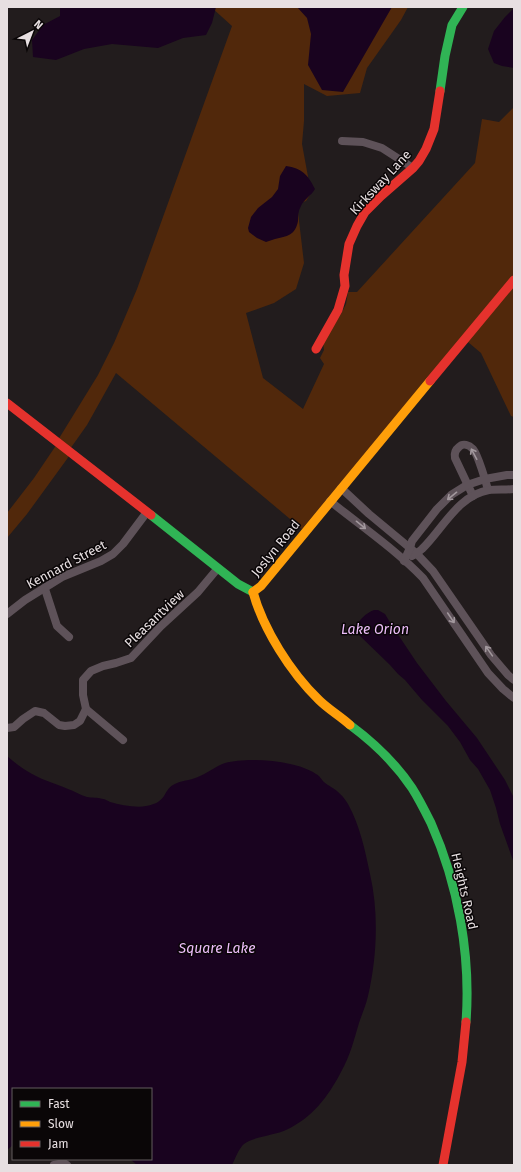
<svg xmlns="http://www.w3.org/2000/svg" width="521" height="1172" font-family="'Fira Sans',sans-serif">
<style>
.green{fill:#51280b}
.water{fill:#19031f}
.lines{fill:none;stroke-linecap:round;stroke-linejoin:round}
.street{stroke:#5e5259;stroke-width:8}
.fast{stroke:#30b455;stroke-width:9}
.slow{stroke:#ff9f0a;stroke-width:9}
.jam{stroke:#e5322d;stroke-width:9}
.oneway{stroke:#a2989d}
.labels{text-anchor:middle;stroke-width:3;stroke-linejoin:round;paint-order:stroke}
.street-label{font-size:13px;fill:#e7dfe1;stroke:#0a0607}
.water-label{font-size:14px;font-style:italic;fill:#edbefa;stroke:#0a0607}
</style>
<rect width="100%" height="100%" fill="#221c1d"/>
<!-- green -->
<path class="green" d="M 211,7 L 408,7 L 401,20 L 367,68 L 360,93 L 327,96 L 304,84 L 304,121 L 302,144 L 311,193 L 306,201 L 297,204 L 304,263 L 296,289 L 274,303 L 246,313 L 263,378 L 303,409 L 324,364 L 320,358 L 324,350 L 323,342 L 341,314 L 346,304 L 348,292 L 357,292 L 475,163 L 482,119 L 499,122 L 514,107 L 514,417 L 511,416 L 481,353 L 462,337 L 302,529 L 116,373 L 87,425 L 70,449 L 72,451 L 67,459 L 27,514 L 7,538 L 7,513 L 34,478 L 59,441 L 58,440 L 98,375 L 114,343 L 137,289 L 232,26 Z"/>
<!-- water -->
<g class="water">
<path d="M 60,7 L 216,7 L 212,23 L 206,35 L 183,38 L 158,48 L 112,44 L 84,49 L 56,60 L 33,57 L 32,40 L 43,25 L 60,16 Z"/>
<path d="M 297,7 L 392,7 L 343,92 L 322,90 L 308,65 L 311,34 L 307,18 Z"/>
<path d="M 514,8 L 514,68 L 502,66 L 494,63 L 488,49 L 494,31 L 505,17 Z"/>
<path d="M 286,166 C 302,168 308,175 315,189 C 311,196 304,199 301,206 C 298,211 298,216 298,221 C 295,236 287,236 275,239 C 272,240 269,241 266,242 L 257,238 L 249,232 L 248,228 L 251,217 L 258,208 L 272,197 L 278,189 L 280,176 Z"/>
<path d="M 374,610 L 378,610 L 385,614 L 391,624 L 417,663 L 446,701 L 477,738 L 505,780 L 514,798 L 514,863 L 500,824 L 496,808 L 490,790 L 478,769 L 470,760 L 460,742 L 448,726 L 422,700 L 405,680 L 398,674 L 390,665 L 357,633 L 356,627 C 359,620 366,613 374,610 Z"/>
<path d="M 7,756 C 13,761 20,767 27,771 C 39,779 54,783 68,789 C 74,791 80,795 87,797 C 92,798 97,797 103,799 C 105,799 108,801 110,802 C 120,805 137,808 146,806 C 170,802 161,789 177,783 C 184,780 193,780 200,776 C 209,772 216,766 225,763 C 248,757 296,760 316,774 C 320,776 321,779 324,782 C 326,784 330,786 331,787 C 338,791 344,797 348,804 C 360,826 365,850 370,874 C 379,913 377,957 368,996 C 366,1005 362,1014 359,1023 C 354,1040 350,1056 341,1072 C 328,1097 312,1118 286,1130 C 276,1135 252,1137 244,1144 C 239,1148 235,1159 232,1165 L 137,1165 L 130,1159 L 151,1159 L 151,1089 L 13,1089 L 13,1145 L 7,1150 Z"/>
</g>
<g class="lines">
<!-- street -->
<g class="street">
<path d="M 342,141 L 363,142 L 382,148 L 413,168"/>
<path d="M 341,488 L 369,514 L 416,553 L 433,571 L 491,655 L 508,675 L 514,680"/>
<path d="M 473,496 L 455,458 C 454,453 455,450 459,447 C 463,443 469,445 473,449 C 478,455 486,482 488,490"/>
<path d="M 330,501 C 361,526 395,549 423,578 L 488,673 L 503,689 L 514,698"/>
<path d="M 412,556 C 415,554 419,552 422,549 C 442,530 458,495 489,490 C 497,489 506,490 514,489"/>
<path d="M 404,561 L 410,548 L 412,541 L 437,509 L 451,495 L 467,485 L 485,479 L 507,475 L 514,475"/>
<path d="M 45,589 L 57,626 L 69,637"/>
<path d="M 7,614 L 25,600 L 62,577 L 101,561 L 113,554 L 123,544 L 147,512"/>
<path d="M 86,709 L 123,740"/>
<path d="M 7,728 L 14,727 L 23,719 L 35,711 L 44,713 L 59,725 L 65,726 L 74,725 L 80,721 L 86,709 L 83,695 L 83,680 L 91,671 L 103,666 L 116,663 L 131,658 L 161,626 L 198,592 L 218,568"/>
<path d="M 54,1165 L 64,1163 L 67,1165"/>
</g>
<!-- fast -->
<g class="fast">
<path d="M 440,91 L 445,56 L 452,25 L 463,7"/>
<path d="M 151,515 L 238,584 L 253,592"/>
<path d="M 350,725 C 373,742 396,764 412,788 C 419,799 425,811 431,823 C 458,884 471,955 466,1022"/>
</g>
<!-- slow -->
<g class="slow">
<path d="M 253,592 C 263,629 291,673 319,700 C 328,709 340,716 350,725"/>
<path d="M 253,592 L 261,586 L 430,381"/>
</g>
<!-- jam -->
<g class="jam">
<path d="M 316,349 L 338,310 L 345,286 L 344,275 L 349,244 L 357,226 L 365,212 L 381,196 L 413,168 L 419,161 L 426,149 L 434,129 L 440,91"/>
<path d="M 430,381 L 514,280"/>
<path d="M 7,403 L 151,515"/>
<path d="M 443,1165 L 462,1062 L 466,1022"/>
</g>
</g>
<!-- one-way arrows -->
<defs><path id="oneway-shaft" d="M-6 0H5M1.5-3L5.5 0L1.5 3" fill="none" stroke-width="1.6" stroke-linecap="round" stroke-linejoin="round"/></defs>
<g class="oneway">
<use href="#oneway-shaft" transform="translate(474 454) rotate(-118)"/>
<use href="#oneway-shaft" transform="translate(452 496) rotate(141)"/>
<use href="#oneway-shaft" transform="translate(361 525) rotate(39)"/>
<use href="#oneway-shaft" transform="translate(451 618) rotate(56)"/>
<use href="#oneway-shaft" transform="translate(489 651) rotate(-125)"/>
</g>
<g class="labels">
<!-- street labels -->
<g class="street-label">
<text transform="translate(380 182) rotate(-47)" y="5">Kirksway Lane</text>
<text transform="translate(275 548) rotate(-51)" y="5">Joslyn Road</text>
<text transform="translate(66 564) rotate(-28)" y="5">Kennard Street</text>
<text transform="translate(154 618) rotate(-44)" y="5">Pleasantview</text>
<text transform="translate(465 891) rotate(77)" y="5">Heights Road</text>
</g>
<!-- water labels -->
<g class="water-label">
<text x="375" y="634">Lake Orion</text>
<text x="217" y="953">Square Lake</text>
</g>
</g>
<!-- border -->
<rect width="521" height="1172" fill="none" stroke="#e7dfe1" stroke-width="16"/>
<!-- legend -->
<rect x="12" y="1088" width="140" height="72" fill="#0a0607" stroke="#625d5e"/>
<rect x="20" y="1101" width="20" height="6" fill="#30b455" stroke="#625d5e"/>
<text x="48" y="1108" font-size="12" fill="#e7dfe1">Fast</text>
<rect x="20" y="1121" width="20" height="6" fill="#ff9f0a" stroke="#625d5e"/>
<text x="48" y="1128" font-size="12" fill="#e7dfe1">Slow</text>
<rect x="20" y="1141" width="20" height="6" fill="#e5322d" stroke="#625d5e"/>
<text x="48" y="1148" font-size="12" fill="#e7dfe1">Jam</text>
<!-- north arrow -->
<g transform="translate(32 32) rotate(42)" stroke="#0a0607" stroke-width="3" paint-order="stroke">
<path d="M0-3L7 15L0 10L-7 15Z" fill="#e7dfe1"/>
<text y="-6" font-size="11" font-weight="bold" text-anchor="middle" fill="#e7dfe1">N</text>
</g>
</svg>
